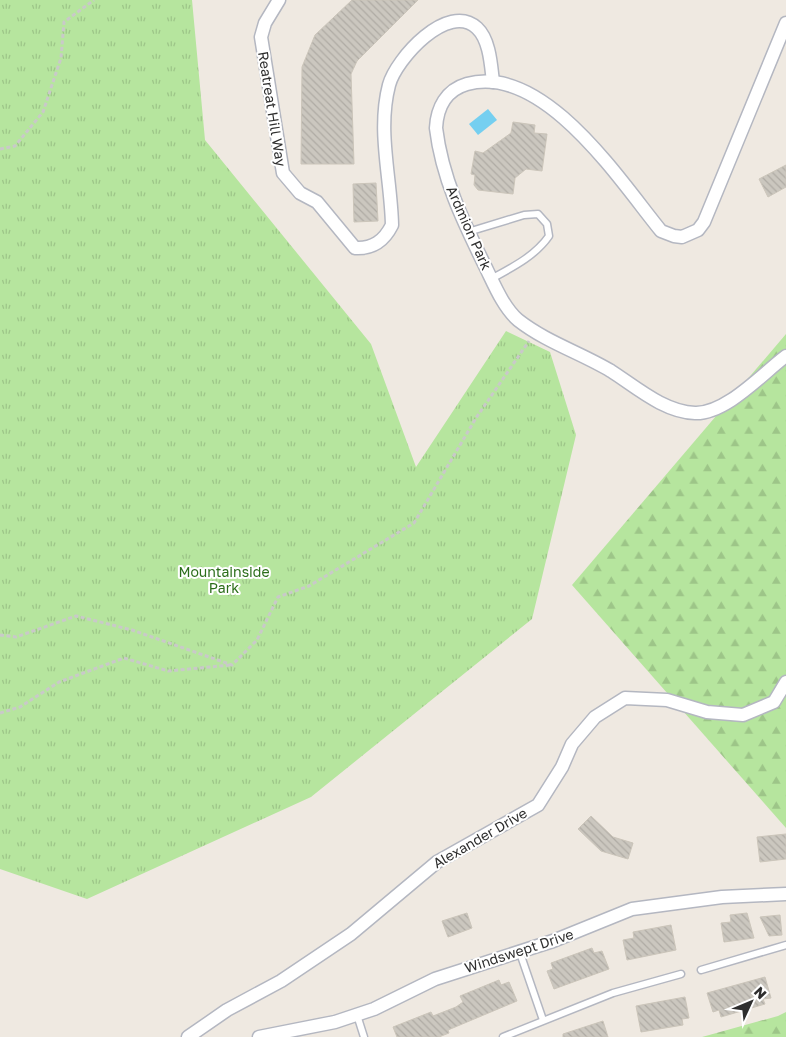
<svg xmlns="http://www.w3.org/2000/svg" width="786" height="1037" font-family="'Golos Text',sans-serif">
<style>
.forest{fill:url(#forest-firs)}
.park{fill:url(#park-tufts)}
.water{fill:#75cff0}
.building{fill:url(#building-back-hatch);stroke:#cbc5ba}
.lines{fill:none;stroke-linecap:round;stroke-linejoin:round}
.service-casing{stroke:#b4b7c1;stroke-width:9}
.minor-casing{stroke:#b4b7c1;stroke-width:15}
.path{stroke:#c9c9c9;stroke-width:3;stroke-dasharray:4 2.5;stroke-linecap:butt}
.service{stroke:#fff;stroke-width:6}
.minor{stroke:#fff;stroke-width:12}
.labels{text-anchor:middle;stroke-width:4;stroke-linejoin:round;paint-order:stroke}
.street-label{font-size:14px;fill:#2e2e2e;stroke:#fff}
.park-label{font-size:14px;fill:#2c6e1b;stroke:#fff}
</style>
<defs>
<pattern id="forest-firs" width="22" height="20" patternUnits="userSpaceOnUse" patternTransform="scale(1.25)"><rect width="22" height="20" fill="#b6e59e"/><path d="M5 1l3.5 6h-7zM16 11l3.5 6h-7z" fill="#9dc588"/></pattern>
<pattern id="park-tufts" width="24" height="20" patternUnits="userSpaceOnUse" patternTransform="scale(1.25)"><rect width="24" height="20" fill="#b6e59e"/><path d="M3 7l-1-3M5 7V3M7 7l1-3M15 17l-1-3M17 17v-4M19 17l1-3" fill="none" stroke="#9dc588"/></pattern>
<pattern id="building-back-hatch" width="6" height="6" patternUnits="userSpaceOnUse" patternTransform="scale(1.25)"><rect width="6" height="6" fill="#cbc7bf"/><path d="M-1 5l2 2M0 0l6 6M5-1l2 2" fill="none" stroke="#afaba4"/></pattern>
</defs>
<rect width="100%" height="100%" fill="#efe9e1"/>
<!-- forest -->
<g class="forest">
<path d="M 786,334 L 786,828 L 572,585 Z"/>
<path d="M 786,1012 L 786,1037 L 702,1037 L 778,1016 Z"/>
</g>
<!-- park -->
<path class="park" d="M 0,0 L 192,0 L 205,140 L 371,344 L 416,467 L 506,331 L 550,352 L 576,435 L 532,619 L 311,797 L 87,899 L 0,869 Z"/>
<!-- water -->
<path class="water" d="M 488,109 L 497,120 L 478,135 L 469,124 Z"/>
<!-- building -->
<g class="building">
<path d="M 352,0 L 418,0 L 357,61 L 351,74 L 354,164 L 301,164 L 302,67 L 315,35 Z"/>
<path d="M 513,122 L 535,125 L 534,133 L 547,134 L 542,171 L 526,169 L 515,178 L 513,194 L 478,190 L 474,185 L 475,175 L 471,174 L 475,151 L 483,153 L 511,133 Z"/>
<path d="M 786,165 L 786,187 L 768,197 L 759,179 Z"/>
<path d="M 376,183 L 378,221 L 354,222 L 353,184 Z"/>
<path d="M 591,816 L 613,837 L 633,843 L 628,859 L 601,851 L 578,829 Z"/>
<path d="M 786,834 L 786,859 L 760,862 L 757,837 Z"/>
<path d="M 467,913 L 472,928 L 448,937 L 442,921 Z"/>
<path d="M 747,913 L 754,938 L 724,942 L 721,923 L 731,922 L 730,915 Z"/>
<path d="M 780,915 L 782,935 L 769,936 L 760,917 Z"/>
<path d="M 671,925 L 676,950 L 627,960 L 623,940 L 634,938 L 633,932 Z"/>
<path d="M 592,948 L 594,953 L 602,951 L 609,969 L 554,989 L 547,971 L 553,969 L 551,963 Z"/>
<path d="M 765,977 L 771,998 L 763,999 L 765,1004 L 721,1017 L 719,1010 L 713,1012 L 707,993 Z"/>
<path d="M 499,980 L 501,985 L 509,982 L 517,1001 L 448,1030 L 449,1033 L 439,1037 L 397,1037 L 393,1027 L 431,1012 L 433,1016 L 456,1007 L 463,1002 L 460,996 Z"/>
<path d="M 685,997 L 689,1018 L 682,1019 L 683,1025 L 641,1032 L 636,1006 Z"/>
<path d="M 603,1021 L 608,1037 L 563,1037 L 563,1034 Z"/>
</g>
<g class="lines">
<!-- service casing -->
<g class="service-casing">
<g id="service">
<path d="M 468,232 L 524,215 L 538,214 L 547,224 L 549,236 C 535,256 513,267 491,279"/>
<path d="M 520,953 L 543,1020"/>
<path d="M 701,970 L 786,945"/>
<path d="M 357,1015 L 364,1037"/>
<path d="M 503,1037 L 613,993 L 681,974"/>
</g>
</g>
<!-- minor casing -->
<g class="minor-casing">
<g id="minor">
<path d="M 279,0 L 265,23 L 261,37 L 283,173 L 300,193 L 317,202 L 355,248 C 373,249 384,241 392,225 C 391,178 377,131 389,85 C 396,59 448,1 477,28 C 490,40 491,66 493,82"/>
<path d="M 786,23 L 704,222 L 698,230 L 682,237 L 674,236 L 661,231 C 620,181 544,63 467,84 C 446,90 437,108 436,128 C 442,178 463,221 485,266 C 494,284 503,307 518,320 C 546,342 581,353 611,371 C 636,387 664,412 695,413 C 726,414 762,374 786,356"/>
<path d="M 188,1037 L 227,1010 L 281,981 L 351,934 L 437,862 L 538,805 L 562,767 L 572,744 L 595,717 L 625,698 L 667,700 L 707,712 L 743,715 L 774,702 L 786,682"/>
<path d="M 259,1037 L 335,1022 L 374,1009 L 435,979 L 553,941 L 632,909 L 722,897 L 786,894"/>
</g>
</g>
<!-- path -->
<g class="path">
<path d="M 0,149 L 15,146 L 43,112 L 61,58 L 64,22 L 94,0"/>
<path d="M 0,635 L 16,637 L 76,616 L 132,630 L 232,665 L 257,640 L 278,597 L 309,586 L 414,523 L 476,418 L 529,341"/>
<path d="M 0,713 L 20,707 L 59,682 L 124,658 L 168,671 L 230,665"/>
</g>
<!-- service -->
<use href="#service" class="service"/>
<!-- minor -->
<use href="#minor" class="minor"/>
</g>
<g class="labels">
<!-- street labels -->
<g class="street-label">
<text transform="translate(272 109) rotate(81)" y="5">Reatreat Hill Way</text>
<text transform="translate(469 228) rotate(66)" y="5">Ardmion Park</text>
<text transform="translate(480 838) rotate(-30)" y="5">Alexander Drive</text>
<text transform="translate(519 951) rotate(-18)" y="5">Windswept Drive</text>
</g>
<!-- park labels -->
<g class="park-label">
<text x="224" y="577">Mountainside<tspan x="224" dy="16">Park</tspan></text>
</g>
</g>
<!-- north arrow -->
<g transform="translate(751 1002) rotate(46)" stroke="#ffffff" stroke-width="4" paint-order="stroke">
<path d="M0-4L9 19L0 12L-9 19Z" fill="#2e2e2e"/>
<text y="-8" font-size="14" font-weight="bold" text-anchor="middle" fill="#2e2e2e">N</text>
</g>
</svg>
